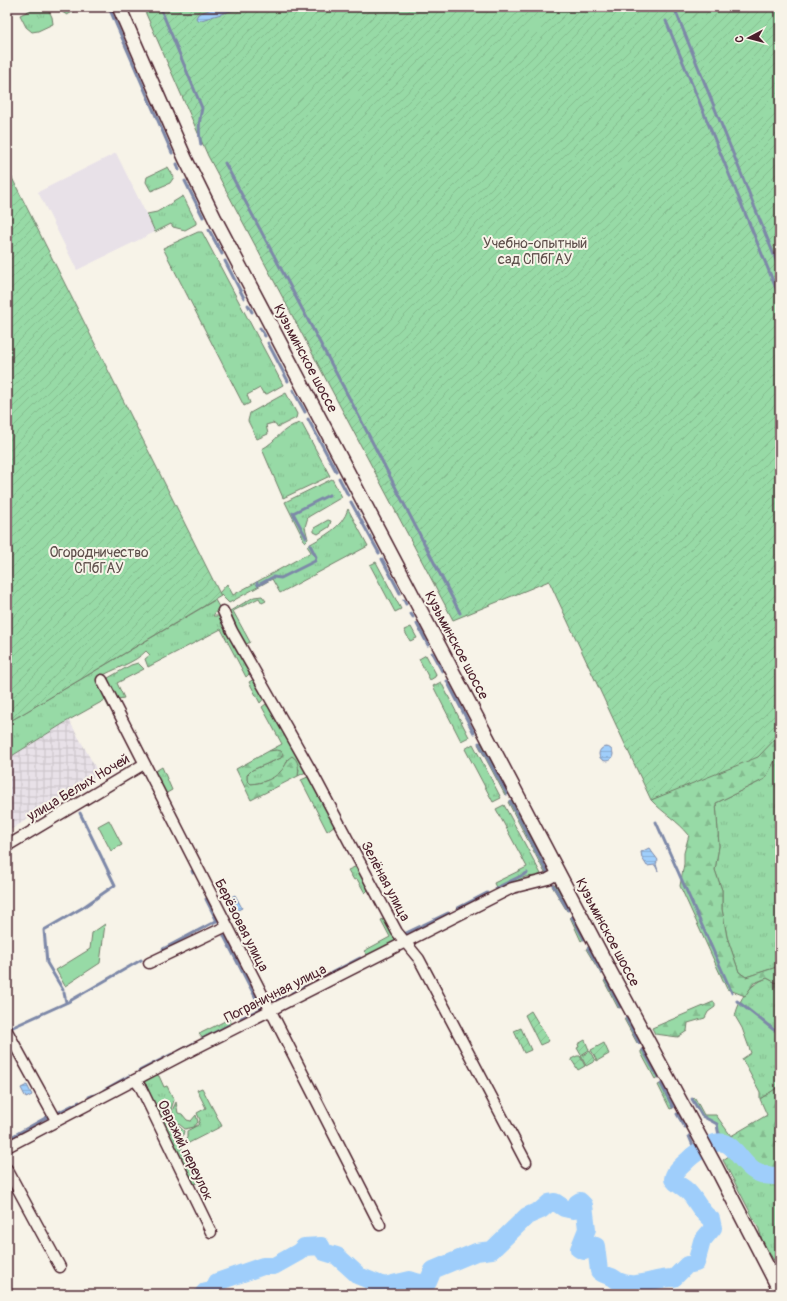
<svg xmlns="http://www.w3.org/2000/svg" width="787" height="1301" font-family="Pangolin,sans-serif">
<style>
.built{fill:#e8e1e8}
.industrial{fill:url(#industrial-grid)}
.grass{fill:url(#grass-tufts);stroke:#707c68}
.forest{fill:url(#forest-firs);stroke:#707c68}
.park{fill:#97daa6;stroke:#707c68}
.garden{fill:url(#garden-furrows);stroke:#707c68}
.water{fill:url(#water-rules);stroke:#7d88a8}
.lines{fill:none;stroke-linecap:round;stroke-linejoin:round}
.stream{stroke:#7d88a8;stroke-width:3}
.river{stroke:#9fcefb;stroke-width:18}
.minor-casing{stroke:#4a1f2b;stroke-width:13}
.major-casing{stroke:#4a1f2b;stroke-width:16}
.minor{stroke:#f7f3e8;stroke-width:10}
.major{stroke:#f7f3e8;stroke-width:13}
.labels{text-anchor:middle;stroke-width:4;stroke-linejoin:round;paint-order:stroke}
.park-label{font-size:14px;fill:#5d4e4a;stroke:#f7f3e8}
.street-label{font-size:14px;fill:#4a1f2b;stroke:#f7f3e8}
</style>
<defs>
<pattern id="industrial-grid" width="8" height="8" patternUnits="userSpaceOnUse"><rect width="8" height="8" fill="#e8e1e8"/><path d="M0 4h8M4 0v8" fill="none" stroke="#c8c1c7"/></pattern>
<pattern id="grass-tufts" width="24" height="20" patternUnits="userSpaceOnUse"><rect width="24" height="20" fill="#97daa6"/><path d="M3 7l-1-3M5 7V3M7 7l1-3M15 17l-1-3M17 17v-4M19 17l1-3" fill="none" stroke="#84bb8f"/></pattern>
<pattern id="forest-firs" width="22" height="20" patternUnits="userSpaceOnUse"><rect width="22" height="20" fill="#97daa6"/><path d="M5 1l3.5 6h-7zM16 11l3.5 6h-7z" fill="#84bb8f"/></pattern>
<pattern id="garden-furrows" width="10" height="10" patternUnits="userSpaceOnUse"><rect width="10" height="10" fill="#97daa6"/><path d="M-1 1l2-2M0 10L10 0M9 11l2-2" fill="none" stroke="#84bb8f"/></pattern>
<pattern id="water-rules" width="6" height="5" patternUnits="userSpaceOnUse"><rect width="6" height="5" fill="#9fcefb"/><path d="M0 2.5h6" fill="none" stroke="#8ab0d7"/></pattern>
</defs>
<rect width="100%" height="100%" fill="#f7f3e8"/>
<filter id="ink" filterUnits="userSpaceOnUse"><feTurbulence type="fractalNoise" baseFrequency=".025" numOctaves="2"/><feDisplacementMap in="SourceGraphic" scale="8" xChannelSelector="R" yChannelSelector="G"/><feConvolveMatrix kernelMatrix="1 2 1 2 8 2 1 2 1" color-interpolation-filters="sRGB"/></filter>
<g filter="url(#ink)">
<!-- built -->
<path class="built" d="M 116,153 L 155,232 L 77,270 L 38,192 Z"/>
<!-- industrial -->
<path class="industrial" d="M 69,720 L 99,774 L 7,832 L 7,759 Z"/>
<!-- grass -->
<g class="grass">
<path d="M 37,7 L 47,7 L 52,17 L 53,24 L 38,31 L 32,32 L 26,27 L 20,15 Z"/>
<path d="M 59,7 L 82,7 L 67,15 L 62,12 Z"/>
<path d="M 168,167 L 174,177 L 170,183 L 151,191 L 146,182 L 147,177 Z"/>
<path d="M 183,196 L 196,222 L 196,224 L 185,230 L 173,227 L 171,224 L 155,232 L 147,214 L 157,212 Z"/>
<path d="M 198,232 L 202,232 L 283,385 L 267,394 L 263,393 L 260,388 L 247,395 L 250,403 L 244,406 L 163,248 Z"/>
<path d="M 286,393 L 297,414 L 296,418 L 278,427 L 273,423 L 266,425 L 268,434 L 257,439 L 248,421 L 250,413 Z"/>
<path d="M 300,423 L 302,424 L 330,476 L 283,498 L 262,449 C 276,442 282,427 300,423 Z"/>
<path d="M 332,479 L 342,497 L 308,517 L 305,527 L 308,539 L 305,542 L 285,502 Z"/>
<path d="M 348,509 L 368,546 L 280,593 L 272,579 L 229,603 L 219,593 L 227,584 L 233,595 L 311,552 L 307,546 C 324,536 342,528 348,509 Z"/>
<path d="M 328,520 L 331,521 L 329,527 L 318,534 L 314,532 L 314,528 Z"/>
<path d="M 376,562 L 401,609 L 395,612 L 370,565 Z"/>
<path d="M 262,596 L 266,601 L 262,603 L 259,598 L 233,611 L 250,642 L 245,645 L 243,644 L 229,613 L 230,611 L 254,597 Z"/>
<path d="M 215,600 L 219,607 L 213,616 L 221,616 L 251,672 L 246,677 L 221,629 L 148,667 L 145,659 L 150,655 L 146,651 C 135,663 113,669 98,678 L 111,707 L 109,708 L 105,700 L 69,720 L 7,759 L 7,723 Z"/>
<path d="M 411,627 L 417,638 L 410,641 L 404,630 Z"/>
<path d="M 426,655 L 436,674 L 435,677 L 430,680 L 419,659 Z"/>
<path d="M 138,663 L 144,669 L 117,683 L 124,698 L 118,699 L 109,684 L 108,678 L 131,665 Z"/>
<path d="M 254,679 L 265,697 L 260,703 L 249,682 Z"/>
<path d="M 441,682 L 469,737 L 461,741 L 433,686 Z"/>
<path d="M 266,704 L 270,704 L 308,771 L 298,776 L 299,769 L 288,759 C 283,776 268,782 251,784 L 247,780 L 247,775 L 252,770 L 281,758 L 277,750 L 269,751 L 282,744 L 262,707 Z"/>
<path d="M 481,742 L 508,794 L 505,795 L 478,744 Z"/>
<path d="M 473,744 L 501,798 L 493,802 L 465,749 Z"/>
<path d="M 780,751 L 780,966 L 746,977 L 739,972 L 727,937 L 722,909 L 722,890 L 715,870 L 719,846 L 716,803 L 765,779 Z"/>
<path d="M 162,767 L 172,790 L 165,794 L 154,772 Z"/>
<path d="M 310,776 L 335,825 L 327,831 L 301,780 Z"/>
<path d="M 512,800 L 548,871 L 545,873 L 508,802 Z"/>
<path d="M 504,805 L 541,874 L 537,876 L 525,877 L 497,890 L 494,883 L 527,867 L 496,809 Z"/>
<path d="M 357,866 L 369,889 L 365,893 L 357,879 L 354,880 L 348,870 Z"/>
<path d="M 555,884 L 570,909 L 567,911 L 552,886 Z"/>
<path d="M 573,916 L 585,938 L 581,941 L 570,917 Z"/>
<path d="M 386,918 L 397,940 L 370,958 L 364,951 L 390,937 L 381,920 Z"/>
<path d="M 590,947 L 604,973 L 601,974 L 586,949 Z"/>
<path d="M 767,978 L 780,985 L 780,1086 L 760,1099 L 760,1092 L 742,1059 L 751,1053 L 742,1028 L 735,1016 C 740,997 749,985 767,978 Z"/>
<path d="M 607,979 L 621,1006 L 618,1008 L 604,981 Z"/>
<path d="M 627,1017 L 640,1041 L 637,1043 L 624,1019 Z"/>
<path d="M 229,1019 L 232,1025 L 205,1041 L 199,1034 Z"/>
<path d="M 644,1049 L 659,1076 L 655,1079 L 641,1053 L 641,1051 Z"/>
<path d="M 155,1074 L 159,1076 L 164,1087 L 167,1086 L 174,1100 L 170,1113 L 173,1121 L 184,1131 L 182,1139 L 185,1140 L 187,1138 L 187,1131 L 198,1125 L 200,1120 L 197,1113 L 206,1108 L 197,1090 L 202,1088 L 222,1126 L 181,1147 L 198,1182 L 191,1186 L 143,1082 L 144,1080 Z"/>
<path d="M 661,1084 L 673,1108 L 670,1109 L 658,1085 Z"/>
<path d="M 176,1102 L 178,1113 L 182,1114 L 187,1120 L 191,1121 L 196,1115 L 198,1122 L 194,1127 L 185,1129 L 173,1119 L 172,1111 Z"/>
<path d="M 732,1154 L 756,1175 L 780,1180 L 780,1269 L 763,1244 L 759,1229 L 723,1160 Z"/>
</g>
<!-- forest -->
<g class="forest">
<path d="M 780,721 L 780,751 L 765,779 L 716,803 L 719,846 L 715,870 L 722,890 L 722,909 L 727,937 L 739,972 L 746,977 L 780,966 L 780,985 L 767,978 L 754,983 L 745,996 L 727,989 L 680,886 L 684,864 L 684,853 L 689,835 C 678,821 663,813 651,800 L 753,755 Z"/>
<path d="M 277,750 L 281,751 L 283,754 L 281,758 L 252,770 L 247,775 L 247,780 L 251,784 C 267,783 283,775 288,759 L 292,756 C 299,760 299,769 298,776 L 251,800 L 236,769 L 269,751 Z"/>
<path d="M 713,1002 L 715,1003 L 715,1007 L 708,1012 L 705,1018 L 688,1023 L 687,1031 L 678,1037 L 655,1034 L 652,1028 Z"/>
<path d="M 780,1086 L 780,1174 C 748,1176 744,1145 718,1139 L 717,1124 L 702,1116 L 692,1099 L 695,1098 L 704,1115 L 716,1115 L 731,1136 L 767,1115 L 760,1099 Z"/>
</g>
<!-- park -->
<g class="park">
<path d="M 109,820 L 122,845 L 111,851 L 98,826 Z"/>
<path d="M 105,924 L 100,963 L 65,986 L 56,970 L 90,949 L 92,933 Z"/>
</g>
<!-- garden -->
<g class="garden">
<path d="M 143,7 L 780,7 L 780,734 L 758,757 L 651,800 L 549,581 L 453,620 L 208,156 Z"/>
<path d="M 7,168 L 221,596 L 7,723 Z"/>
<path d="M 531,1011 L 549,1041 L 540,1045 L 525,1015 Z"/>
<path d="M 521,1028 L 531,1050 L 524,1053 L 514,1031 Z"/>
<path d="M 585,1040 L 589,1050 L 581,1055 L 577,1048 L 579,1047 L 578,1044 Z"/>
<path d="M 604,1043 L 609,1054 L 597,1061 L 591,1050 Z"/>
<path d="M 590,1051 L 595,1061 L 586,1066 L 581,1056 Z"/>
<path d="M 577,1056 L 580,1056 L 585,1066 L 578,1070 L 571,1059 Z"/>
</g>
<!-- water -->
<g class="water">
<path d="M 217,7 L 244,7 L 198,21 L 196,18 L 198,14 Z"/>
<circle cx="606" cy="754" r="7"/>
<path d="M 649,848 L 658,860 L 656,864 L 658,871 L 655,865 L 647,866 L 642,858 L 641,852 Z"/>
<path d="M 235,895 L 242,908 L 236,911 L 229,898 Z"/>
<path d="M 27,1085 L 32,1095 L 26,1098 L 21,1088 Z"/>
</g>
<g class="lines">
<!-- stream -->
<g class="stream">
<path d="M 160,7 L 202,108 C 199,122 198,131 201,145"/>
<path d="M 674,7 L 780,270"/>
<path d="M 110,10 L 172,153"/>
<path d="M 666,21 L 780,298"/>
<path d="M 225,163 L 363,424 L 460,613"/>
<path d="M 177,164 L 179,170"/>
<path d="M 185,181 L 203,217"/>
<path d="M 209,230 L 222,254"/>
<path d="M 225,261 L 244,298"/>
<path d="M 248,305 L 252,312"/>
<path d="M 260,328 L 265,336"/>
<path d="M 268,343 L 288,381"/>
<path d="M 293,390 L 305,412"/>
<path d="M 308,419 L 336,471"/>
<path d="M 339,478 L 348,495"/>
<path d="M 351,502 L 379,553"/>
<path d="M 306,537 L 293,513 L 329,495"/>
<path d="M 382,559 L 400,593"/>
<path d="M 257,583 L 258,585 L 273,577 L 281,578 L 315,561 L 316,557 L 310,545"/>
<path d="M 404,600 L 406,604"/>
<path d="M 411,614 L 413,617"/>
<path d="M 417,624 L 428,645"/>
<path d="M 432,653 L 442,671"/>
<path d="M 447,681 L 474,733"/>
<path d="M 479,743 L 507,794"/>
<path d="M 510,801 L 547,872"/>
<path d="M 656,822 L 732,993"/>
<path d="M 192,871 L 193,873"/>
<path d="M 553,885 L 568,910"/>
<path d="M 496,888 L 527,873"/>
<path d="M 206,899 L 217,921"/>
<path d="M 458,908 L 487,893"/>
<path d="M 572,917 L 584,939"/>
<path d="M 404,934 L 448,913"/>
<path d="M 224,936 L 261,1008"/>
<path d="M 588,948 L 602,973"/>
<path d="M 163,949 L 218,920"/>
<path d="M 331,973 L 360,958"/>
<path d="M 317,980 L 325,976"/>
<path d="M 606,980 L 620,1007"/>
<path d="M 63,990 L 47,963 L 44,930 L 82,908 L 115,885 L 80,813"/>
<path d="M 64,993 L 66,1002"/>
<path d="M 292,993 L 308,985"/>
<path d="M 276,1000 L 284,997"/>
<path d="M 737,1001 L 774,1030"/>
<path d="M 241,1018 L 265,1007"/>
<path d="M 626,1018 L 639,1043"/>
<path d="M 13,1027 L 68,1002 L 141,960"/>
<path d="M 202,1039 L 229,1025"/>
<path d="M 643,1050 L 658,1077"/>
<path d="M 179,1051 L 194,1043"/>
<path d="M 139,1071 L 172,1054"/>
<path d="M 661,1084 L 673,1107"/>
<path d="M 104,1090 L 129,1076"/>
<path d="M 89,1097 L 97,1094"/>
<path d="M 692,1099 L 702,1116 L 717,1124 L 719,1136 L 718,1142"/>
<path d="M 57,1113 L 79,1102"/>
<path d="M 677,1114 L 685,1127"/>
<path d="M 13,1136 L 47,1117"/>
<path d="M 689,1136 L 696,1153"/>
</g>
<!-- river -->
<path class="river" d="M 203,1294 L 206,1291 L 213,1292 L 217,1282 L 263,1266 L 274,1266 L 299,1252 L 304,1247 L 321,1246 L 324,1252 L 337,1256 L 359,1276 L 384,1286 L 410,1280 L 419,1283 L 428,1282 L 433,1270 L 476,1252 L 492,1250 L 527,1216 L 541,1210 L 549,1203 L 555,1202 L 564,1208 L 573,1210 L 577,1203 L 580,1201 L 584,1205 L 587,1229 L 579,1249 L 584,1251 L 593,1245 L 596,1246 L 599,1271 C 603,1275 607,1275 612,1277 C 614,1278 616,1280 618,1281 C 635,1290 656,1277 674,1278 L 687,1265 L 696,1263 L 702,1241 L 713,1228 L 711,1219 C 699,1212 696,1197 685,1189 C 680,1185 677,1185 673,1179 C 674,1171 684,1164 690,1158 C 695,1153 701,1150 708,1146 C 733,1132 737,1162 756,1172 C 764,1176 772,1176 780,1176"/>
<!-- minor casing -->
<g class="minor-casing">
<g id="minor">
<path d="M 223,611 L 232,631 L 313,774 L 397,932 L 419,959 L 526,1162"/>
<path d="M 102,680 L 380,1225"/>
<path d="M 7,846 L 144,764"/>
<path d="M 149,963 L 227,926"/>
<path d="M 7,1031 L 56,1120"/>
<path d="M 135,1080 L 141,1088 L 211,1232"/>
<path d="M 7,1147 L 192,1050 L 512,888 L 548,879 L 559,873"/>
<path d="M 7,1169 L 60,1267"/>
</g>
</g>
<!-- major casing -->
<g class="major-casing">
<path id="major" d="M 119,7 L 185,158 L 215,219 L 611,973 L 715,1165 L 780,1291"/>
</g>
<!-- minor -->
<use href="#minor" class="minor"/>
<!-- major -->
<use href="#major" class="major"/>
</g>
</g>
<g class="labels">
<!-- park labels -->
<g class="park-label">
<text x="535" y="248">Учебно-опытный<tspan x="535" dy="16">сад СПбГАУ</tspan></text>
<text x="99" y="557">Огородничество<tspan x="99" dy="16">СПбГАУ</tspan></text>
</g>
<!-- street labels -->
<g class="street-label">
<text transform="translate(306 358) rotate(62)" y="5">Кузьминское шоссе</text>
<text transform="translate(457 645) rotate(62)" y="5">Кузьминское шоссе</text>
<text transform="translate(78 787) rotate(-31)" y="5">улица Белых Ночей</text>
<text transform="translate(386 881) rotate(62)" y="5">Зелёная улица</text>
<text transform="translate(242 925) rotate(63)" y="5">Берёзовая улица</text>
<text transform="translate(608 932) rotate(62)" y="5">Кузьминское шоссе</text>
<text transform="translate(275 993) rotate(-27)" y="5">Пограничная улица</text>
<text transform="translate(186 1150) rotate(64)" y="5">Овражий переулок</text>
</g>
</g>
<!-- margin -->
<rect width="787" height="1301" fill="none" stroke="#f7f3e8" stroke-width="24"/>
<rect x="12" y="12" width="763" height="1277" fill="none" stroke="#4a1f2b" stroke-width="1.5" filter="url(#ink)"/>
<!-- north arrow -->
<g transform="translate(749 38) rotate(263)" stroke="#f7f3e8" stroke-width="3" paint-order="stroke">
<path d="M0-3L7 15L0 10L-7 15Z" fill="#4a1f2b"/>
<text y="-6" font-size="11" font-weight="bold" text-anchor="middle" fill="#4a1f2b">С</text>
</g>
</svg>
